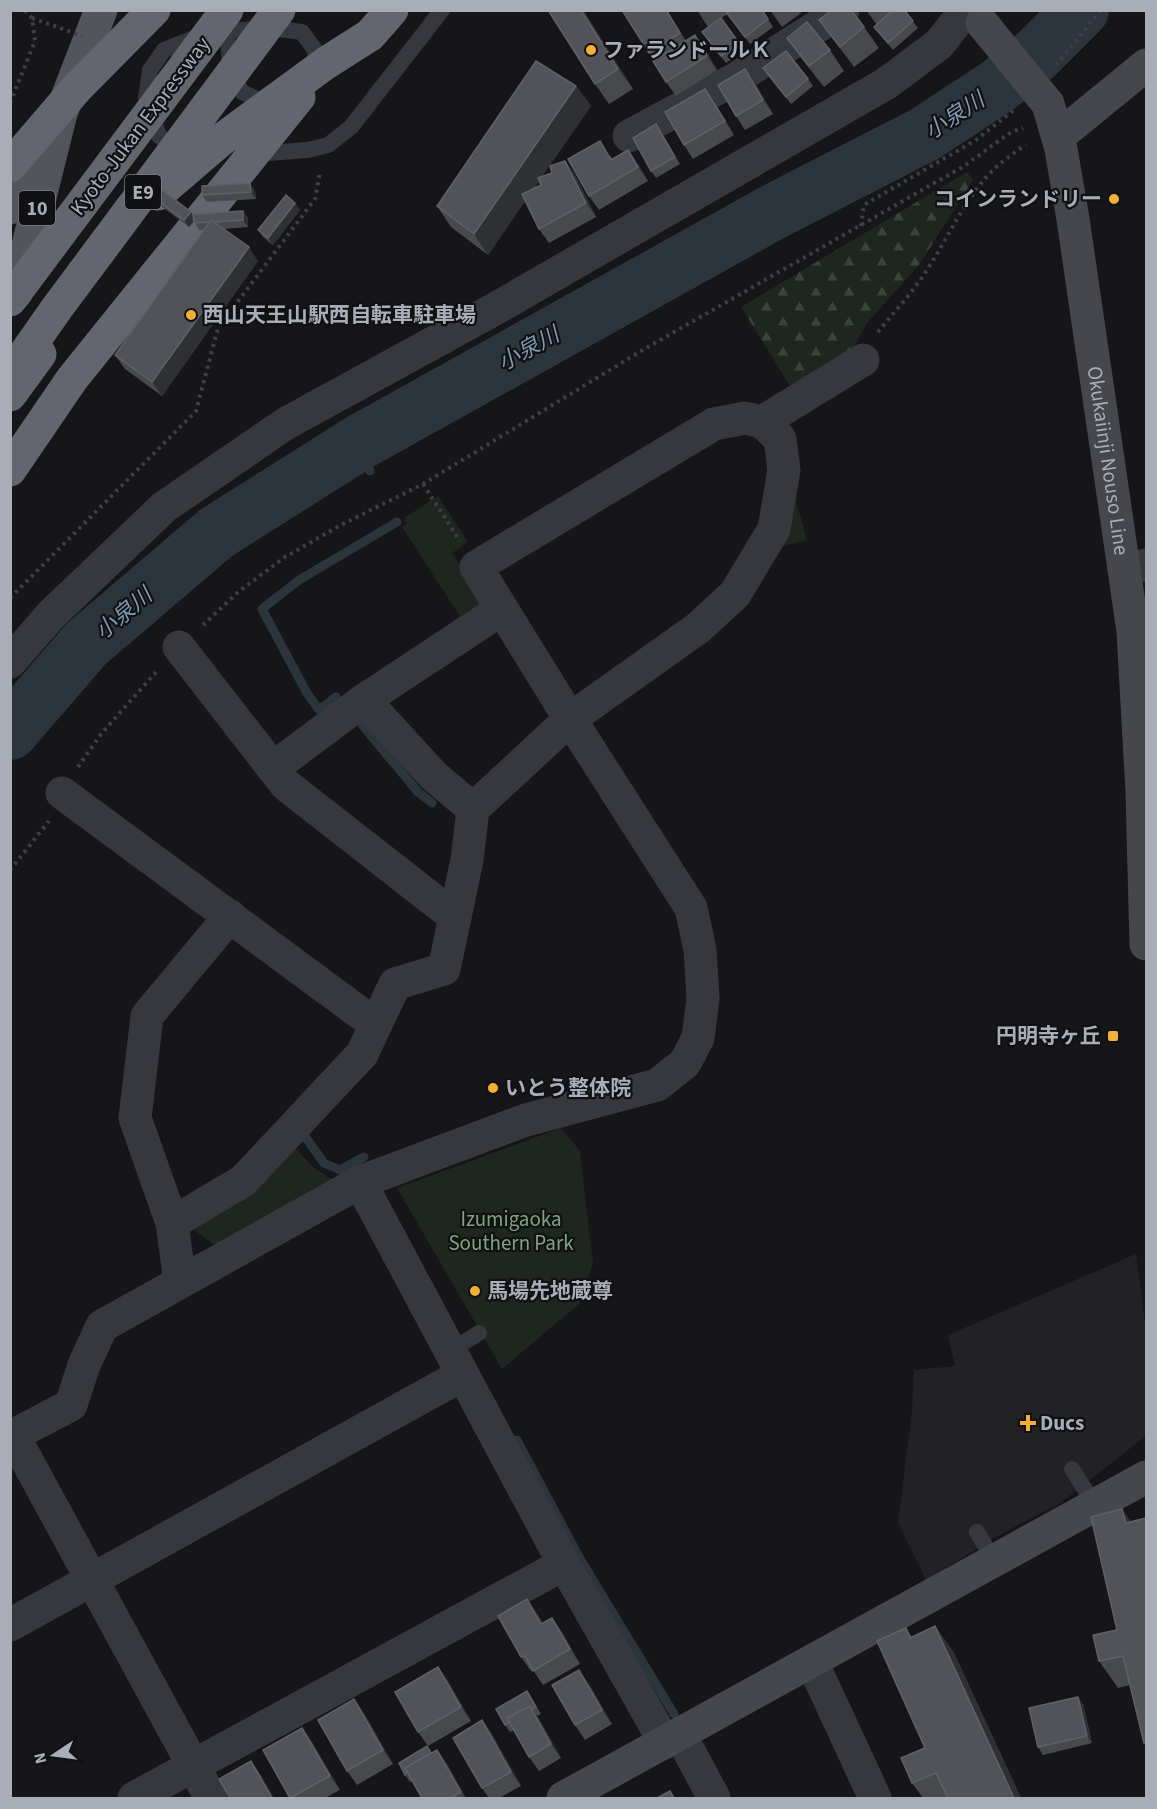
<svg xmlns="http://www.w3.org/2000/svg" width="1157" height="1809" font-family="'Source Sans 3','Noto Sans JP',sans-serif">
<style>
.built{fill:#222225}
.green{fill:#1e261f}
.forest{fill:url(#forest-firs)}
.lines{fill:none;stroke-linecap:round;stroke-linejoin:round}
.stream{stroke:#2c353c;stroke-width:9}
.river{stroke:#2c353c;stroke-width:56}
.path{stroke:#3d3f44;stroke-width:4;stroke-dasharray:3 4.5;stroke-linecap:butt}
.lane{stroke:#37383d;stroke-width:16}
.street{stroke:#37383d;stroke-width:33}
.secondary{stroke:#45474d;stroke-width:33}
.primary{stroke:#53555c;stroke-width:33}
.highway{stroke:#63666e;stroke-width:33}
.path-bridge{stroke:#3d3f44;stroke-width:4;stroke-dasharray:3 4.5;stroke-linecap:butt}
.secondary-bridge{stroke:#45474d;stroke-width:33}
.highway-bridge{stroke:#63666e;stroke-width:33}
.wall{fill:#47494d;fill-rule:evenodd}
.shaded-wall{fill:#2f3033}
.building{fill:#525359;stroke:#5f6168;stroke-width:1.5}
.poi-dot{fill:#f2b134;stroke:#111113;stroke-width:2}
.labels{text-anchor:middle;stroke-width:4.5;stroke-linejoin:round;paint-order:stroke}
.shield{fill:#111113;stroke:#7b7e86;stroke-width:1.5}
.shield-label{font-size:20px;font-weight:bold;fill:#a8adb8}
.poi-label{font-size:21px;font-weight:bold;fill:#a8adb8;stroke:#111113;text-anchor:start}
.street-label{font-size:21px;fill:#a8adb8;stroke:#111113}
.park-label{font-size:21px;fill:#7fa381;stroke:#111113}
.water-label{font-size:22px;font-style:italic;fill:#7f9bb3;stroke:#111113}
</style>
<defs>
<pattern id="forest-firs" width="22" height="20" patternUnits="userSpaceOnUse" patternTransform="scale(1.5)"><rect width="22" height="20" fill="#1e261f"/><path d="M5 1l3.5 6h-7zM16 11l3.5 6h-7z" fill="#3c433d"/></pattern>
</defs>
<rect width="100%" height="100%" fill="#161618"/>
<!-- built -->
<path class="built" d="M 1136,1254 L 1146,1330 L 1146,1436 L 1059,1504 L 1001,1534 L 926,1580 L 898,1523 L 912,1410 L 914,1370 L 955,1366 L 948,1335 Z"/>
<!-- green -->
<g class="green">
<path d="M 792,486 L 807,540 L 772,549 Z"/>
<path d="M 438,496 L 468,542 L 452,553 L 484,601 L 463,621 L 402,527 L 407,524 L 404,518 Z"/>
<path d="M 561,1128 L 580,1151 L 593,1264 L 579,1304 L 502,1369 L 397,1188 Z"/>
<path d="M 291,1144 L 313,1167 L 334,1181 L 217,1247 L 194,1230 L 200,1221 Z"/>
</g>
<!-- forest -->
<path class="forest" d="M 967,172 L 973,180 L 919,265 L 867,323 L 849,356 L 792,389 L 741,307 Z"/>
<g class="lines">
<!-- stream -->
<g class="stream">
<path d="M 360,442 L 370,471"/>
<path d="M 336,697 L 319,710 L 307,693 L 262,609 L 299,580 L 397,522"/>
<path d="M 363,726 L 418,792 L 432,803"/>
<path d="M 306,1138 L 324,1163 L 340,1170 L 364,1157"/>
<path d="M 517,1440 L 579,1557 L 674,1714"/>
</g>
<!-- river -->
<path class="river" d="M 10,732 L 86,644 L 216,533 L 360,442 L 775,211 L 925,134 L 998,86 L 1036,55 L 1081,10"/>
<!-- path -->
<g class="path">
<path d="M 1056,65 L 1101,10"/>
<path d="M 10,103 L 35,41 L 32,18 L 24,10"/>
<path d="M 861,226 L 864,205 L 976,140 L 1014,110"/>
<path d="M 878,332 C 894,312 913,292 927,270 C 960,219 971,178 1026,145"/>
<path d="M 423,484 L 460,541"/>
<path d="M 10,598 L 196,411 L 218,328 L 315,199 L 320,172"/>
<path d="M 203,625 L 237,593 L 285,557 L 341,525 L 423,484 L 641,351 L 964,166 L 1011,132 L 1023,128"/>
<path d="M 78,767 L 101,734 L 157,671"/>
<path d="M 10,870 L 49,821"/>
</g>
<!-- lane -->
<g class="lane">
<path d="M 227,31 L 231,72 L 242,92 L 272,106"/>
<path d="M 181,152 L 159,136 L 146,98 L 150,70 L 164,50 L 210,32 L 272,28 L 302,32 L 315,50 L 317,73"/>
<path d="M 255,154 L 308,150 L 328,145 L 351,127 L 442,10"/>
<path d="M 450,1351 L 479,1333"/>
<path d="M 1072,1469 L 1095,1505"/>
<path d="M 977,1532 L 994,1561"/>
</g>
<!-- street -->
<g class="street">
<path d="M 629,136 L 737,78 L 843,10"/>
<path d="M 745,418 L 762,422 L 780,439 L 784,470 L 774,529 L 735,594 L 698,628 L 570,719 L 476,567 L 714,424 Z"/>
<path d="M 762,422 L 863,360"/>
<path d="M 1124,569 L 1146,565"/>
<path d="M 179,647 L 286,785 L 455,917"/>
<path d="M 10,662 L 51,615 L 164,507 L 285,424 L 493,310 L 887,83 L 939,44 L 966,10"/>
<path d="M 273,768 L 364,700"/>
<path d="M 62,793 L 375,1024"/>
<path d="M 473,809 L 434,776 L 364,700 L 502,609"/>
<path d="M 360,1182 L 564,1564 L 665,1743"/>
<path d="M 180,1282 L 172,1223 L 135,1118 L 147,1016 L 230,916"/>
<path d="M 13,1435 L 211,1798"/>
<path d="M 10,1437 L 71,1405 L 84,1365 L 102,1326 L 360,1182 L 526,1120 L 657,1085 L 685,1063 L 698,1038 L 703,999 L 700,950 L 691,908 L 570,719 L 473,809 L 467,860 L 444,969 L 395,984 L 362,1054 L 243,1181 L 172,1223"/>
<path d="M 10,1625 L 462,1375"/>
<path d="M 812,1662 L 875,1798"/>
<path d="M 680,1734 L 714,1798"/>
<path d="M 134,1798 L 564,1564"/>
</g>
<!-- secondary -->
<g class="secondary">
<path id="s1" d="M 1048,104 L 1061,149 L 1073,219 L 1133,631 L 1142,792 L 1146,944"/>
<path d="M 1058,137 L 1146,65"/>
<path d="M 563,1798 L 1146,1477"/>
</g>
<!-- primary -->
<g class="primary">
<path d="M 10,208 L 38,156"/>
<path d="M 16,293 L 61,113 L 101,10"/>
</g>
<!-- highway -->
<g class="highway">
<path d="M 10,395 L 40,354"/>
<path d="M 10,470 L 72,379 L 192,230"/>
</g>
<!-- path-bridge -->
<path class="path-bridge" d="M 32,18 L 82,36"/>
<!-- secondary-bridge -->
<path class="secondary-bridge" d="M 982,23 L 1048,104"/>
<!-- highway-bridge -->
<g class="highway-bridge">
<path d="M 10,166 L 76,89 L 154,10"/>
<path d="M 158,194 L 221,140 L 326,63 L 370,35 L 392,10"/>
<path d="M 192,230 L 299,97"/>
<path d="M 10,300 L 227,10"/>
<path d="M 10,375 L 57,308 L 279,10"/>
</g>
</g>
<!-- wall -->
<g class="wall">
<path d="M 548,10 L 583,10 L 633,89 L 609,104 L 595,84 Z"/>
<path d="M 667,10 L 686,41 L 705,49 L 717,70 L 676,96 L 666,82 L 655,60 L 649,53 Z"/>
<path d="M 697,10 L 762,10 L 773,27 L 750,44 L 728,14 L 721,18 L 744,50 L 726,63 L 702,32 L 708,27 Z"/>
<path d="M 770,10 L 799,10 L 801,13 L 782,27 Z"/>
<path d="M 866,10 L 904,10 L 918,28 L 893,50 L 874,27 L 877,25 Z"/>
<path d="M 819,20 L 864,27 L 879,48 L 854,67 Z"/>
<path d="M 787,38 L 830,50 L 844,71 L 824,87 L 801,58 Z"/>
<path d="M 763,68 L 808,79 L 813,86 L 791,104 Z"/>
<path d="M 755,83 L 773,114 L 745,130 L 736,116 Z"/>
<path d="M 576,86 L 591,106 L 542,176 L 552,173 L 565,161 L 575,175 L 596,217 L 549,243 L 539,229 L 525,201 L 488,255 L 451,227 L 437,206 ZM 539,181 L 541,185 L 534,189 Z"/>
<path d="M 715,103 L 734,135 L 693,159 L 684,145 Z"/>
<path d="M 656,124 L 680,164 L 656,178 L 651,171 Z"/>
<path d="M 610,155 L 612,159 L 638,164 L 648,181 L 599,210 L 589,196 Z"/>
<path d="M 255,191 L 256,199 L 207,202 L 202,195 Z"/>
<path d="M 150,195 L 191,212 L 193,215 L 243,211 L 248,218 L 248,227 L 223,229 L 258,261 L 162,396 L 125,369 L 115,355 L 205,230 L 199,230 L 194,221 L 189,227 L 156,202 Z"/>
<path d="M 295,203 L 300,210 L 273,245 L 263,237 L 258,230 Z"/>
<path d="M 1122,1509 L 1131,1522 L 1146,1518 L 1146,1748 L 1144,1743 L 1130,1685 L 1118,1688 L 1099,1661 L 1117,1630 Z"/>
<path d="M 537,1613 L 543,1623 L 552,1618 L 562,1632 L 580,1664 L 543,1685 L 533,1670 L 531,1671 L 521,1657 Z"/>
<path d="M 935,1626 L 954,1653 L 1021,1798 L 923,1798 L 912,1783 L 925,1748 L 906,1628 L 912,1637 Z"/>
<path d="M 438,1667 L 448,1681 L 471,1721 L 428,1746 L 418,1732 Z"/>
<path d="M 589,1684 L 612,1724 L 585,1740 L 575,1725 Z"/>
<path d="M 527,1691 L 541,1714 L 537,1716 L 561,1758 L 539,1771 L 529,1757 L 514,1730 L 510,1732 L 505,1725 Z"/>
<path d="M 1083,1704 L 1092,1743 L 1043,1755 L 1038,1747 Z"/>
<path d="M 364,1713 L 393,1764 L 357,1785 L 347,1771 Z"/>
<path d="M 482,1720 L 492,1734 L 521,1786 L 499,1798 L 489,1798 L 482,1788 Z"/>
<path d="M 312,1742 L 340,1790 L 325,1798 L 290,1798 Z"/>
<path d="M 437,1750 L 447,1764 L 466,1798 L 422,1798 L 412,1781 L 410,1782 L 405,1775 L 432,1753 Z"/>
</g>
<!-- shaded-wall -->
<g class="shaded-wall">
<path d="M 581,10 L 583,10 L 633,89 L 618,69 Z"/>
<path d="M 666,10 L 667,10 L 690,47 L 680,33 Z"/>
<path d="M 695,35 L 705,49 L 717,70 L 707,56 Z"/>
<path d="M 745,69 L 755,83 L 773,114 L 763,100 Z"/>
<path d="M 576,86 L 591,106 L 488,255 L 474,234 Z"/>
<path d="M 705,89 L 715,103 L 734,135 L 725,121 Z"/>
<path d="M 656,124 L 661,131 L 680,164 L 675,157 Z"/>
<path d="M 628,150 L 638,164 L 648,181 L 638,167 Z"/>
<path d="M 565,161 L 575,175 L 596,217 L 586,203 Z"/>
<path d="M 250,183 L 255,191 L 256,199 L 251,192 Z"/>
<path d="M 295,203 L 300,210 L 273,245 L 268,238 Z"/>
<path d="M 243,211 L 248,218 L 248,227 L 243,220 Z"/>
<path d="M 191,212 L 196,219 L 189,227 L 184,220 Z"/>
<path d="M 249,247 L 258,261 L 162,396 L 152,382 Z"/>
<path d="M 1122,1509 L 1141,1536 L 1126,1523 Z"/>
<path d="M 527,1599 L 537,1613 L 551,1638 L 541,1624 Z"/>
<path d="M 552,1618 L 562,1632 L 580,1664 L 570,1649 Z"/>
<path d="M 935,1626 L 954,1653 L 1021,1798 L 1014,1798 Z"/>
<path d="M 438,1667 L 448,1681 L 471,1721 L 461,1707 Z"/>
<path d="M 579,1670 L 589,1684 L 612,1724 L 602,1710 Z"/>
<path d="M 1078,1697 L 1083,1704 L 1092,1743 L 1087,1736 Z"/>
<path d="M 354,1699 L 364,1713 L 393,1764 L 383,1750 Z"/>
<path d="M 530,1706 L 540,1720 L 561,1758 L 551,1744 Z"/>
<path d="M 482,1720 L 492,1734 L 521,1786 L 511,1772 Z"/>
<path d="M 302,1728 L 312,1742 L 340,1790 L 330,1776 Z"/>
<path d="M 437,1750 L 447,1764 L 466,1798 L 465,1798 L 461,1792 Z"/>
<path d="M 251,1761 L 261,1775 L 274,1798 L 272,1798 Z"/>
</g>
<!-- building -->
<g class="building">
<path d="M 548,10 L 581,10 L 618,69 L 595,84 Z"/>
<path d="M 622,10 L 666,10 L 680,33 L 649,53 Z"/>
<path d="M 728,10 L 762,10 L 768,19 L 745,37 L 726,12 Z"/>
<path d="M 832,10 L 851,10 L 864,27 L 840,47 L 819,20 Z"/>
<path d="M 893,10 L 904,10 L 913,21 L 888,43 L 874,27 Z"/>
<path d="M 721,18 L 739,43 L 721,56 L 702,32 Z"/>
<path d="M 807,22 L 830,50 L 809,66 L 787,38 Z"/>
<path d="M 695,35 L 707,56 L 666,82 L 653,61 Z"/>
<path d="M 786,51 L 808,79 L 786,97 L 763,68 Z"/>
<path d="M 536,61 L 576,86 L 474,234 L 437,206 Z"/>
<path d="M 745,69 L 763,100 L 736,116 L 718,85 Z"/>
<path d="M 705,89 L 725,121 L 684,145 L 665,112 Z"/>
<path d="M 656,124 L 675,157 L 651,171 L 633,138 Z"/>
<path d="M 600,141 L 611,160 L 628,150 L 638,167 L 589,196 L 568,159 Z"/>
<path d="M 565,161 L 586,203 L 539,229 L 522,194 L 541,185 L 538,178 L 552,173 L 550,166 Z"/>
<path d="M 250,183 L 251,192 L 202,195 L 202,186 Z"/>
<path d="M 157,186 L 191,212 L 184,220 L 150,195 Z"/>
<path d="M 286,195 L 295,203 L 268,238 L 258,230 Z"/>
<path d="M 243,211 L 243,220 L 213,222 L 211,220 L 210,222 L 194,223 L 193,214 Z"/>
<path d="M 211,220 L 249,247 L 152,382 L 115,355 Z"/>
<path d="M 1122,1509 L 1126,1523 L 1146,1518 L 1146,1743 L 1144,1743 L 1123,1656 L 1099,1661 L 1093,1635 L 1117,1630 L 1091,1517 Z"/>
<path d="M 527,1599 L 541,1624 L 552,1618 L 570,1649 L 533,1671 L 525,1656 L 521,1657 L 498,1616 Z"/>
<path d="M 935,1626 L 1014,1798 L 948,1798 L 936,1773 L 912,1783 L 901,1758 L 925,1748 L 877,1641 L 906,1628 L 910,1638 Z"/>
<path d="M 438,1667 L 461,1707 L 418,1732 L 395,1692 Z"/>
<path d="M 579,1670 L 602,1710 L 575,1725 L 552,1685 Z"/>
<path d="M 527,1691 L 536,1707 L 532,1709 L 530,1706 L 507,1718 L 510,1722 L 505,1725 L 496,1709 Z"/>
<path d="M 1078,1697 L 1087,1736 L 1038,1747 L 1029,1708 Z"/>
<path d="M 354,1699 L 383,1750 L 347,1771 L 318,1720 Z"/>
<path d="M 530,1706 L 551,1744 L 529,1757 L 507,1718 Z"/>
<path d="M 482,1720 L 511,1772 L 482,1788 L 453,1738 Z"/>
<path d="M 302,1728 L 330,1776 L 290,1798 L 263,1750 Z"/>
<path d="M 427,1746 L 431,1753 L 405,1768 L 407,1773 L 405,1775 L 399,1763 Z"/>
<path d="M 437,1750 L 461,1792 L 450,1798 L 422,1798 L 405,1768 Z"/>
<path d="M 251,1761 L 272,1798 L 230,1798 L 219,1779 Z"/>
<path d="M 670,1791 L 674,1798 L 657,1798 Z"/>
</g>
<!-- markers -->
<g class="poi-dot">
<circle cx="591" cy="50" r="6"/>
<circle cx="1114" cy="199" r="6"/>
<circle cx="191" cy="315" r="6"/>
<rect x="1107" y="1030" width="12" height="12" rx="3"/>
<circle cx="493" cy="1088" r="6"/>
<circle cx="475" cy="1291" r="6"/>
<path d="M1025 1414h6v6h6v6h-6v6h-6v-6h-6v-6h6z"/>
</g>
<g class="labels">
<!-- shield labels -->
<g class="shield">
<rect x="125" y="175" width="36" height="34" rx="4.5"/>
<rect x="19" y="191" width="36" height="34" rx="4.5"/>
</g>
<g class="shield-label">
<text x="143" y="199">E9</text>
<text x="37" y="215">10</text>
</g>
<!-- poi labels -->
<g class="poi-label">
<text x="603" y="57">ファランドールＫ</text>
<text x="1102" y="206" text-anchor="end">コインランドリー</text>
<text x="203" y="322">西山天王山駅西自転車駐車場</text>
<text x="1101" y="1043" text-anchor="end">円明寺ヶ丘</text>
<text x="505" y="1095">いとう整体院</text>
<text x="487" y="1298">馬場先地蔵尊</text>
<text x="1040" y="1430">Ducs</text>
</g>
<!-- street labels -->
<g class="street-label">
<text transform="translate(140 126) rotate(-53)" y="7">Kyoto-Jukan Expressway</text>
<text dy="7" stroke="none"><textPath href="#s1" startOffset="362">Okukaiinji Nouso Line</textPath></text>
</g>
<!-- park labels -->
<g class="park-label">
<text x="511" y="1226">Izumigaoka<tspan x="511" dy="24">Southern Park</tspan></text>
</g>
<!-- water labels -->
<g class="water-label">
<text transform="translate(954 115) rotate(-33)" y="8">小泉川</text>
<text transform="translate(528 348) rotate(-29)" y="8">小泉川</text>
<text transform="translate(123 613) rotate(-40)" y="8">小泉川</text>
</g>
</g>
<!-- border -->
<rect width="1157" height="1809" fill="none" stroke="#a8adb8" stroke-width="24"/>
<!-- north arrow -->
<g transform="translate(54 1755) rotate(257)" stroke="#111113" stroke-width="4.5" paint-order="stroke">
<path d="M0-4.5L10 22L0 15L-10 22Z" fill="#a8adb8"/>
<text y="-9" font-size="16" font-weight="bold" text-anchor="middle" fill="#a8adb8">N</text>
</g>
</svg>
